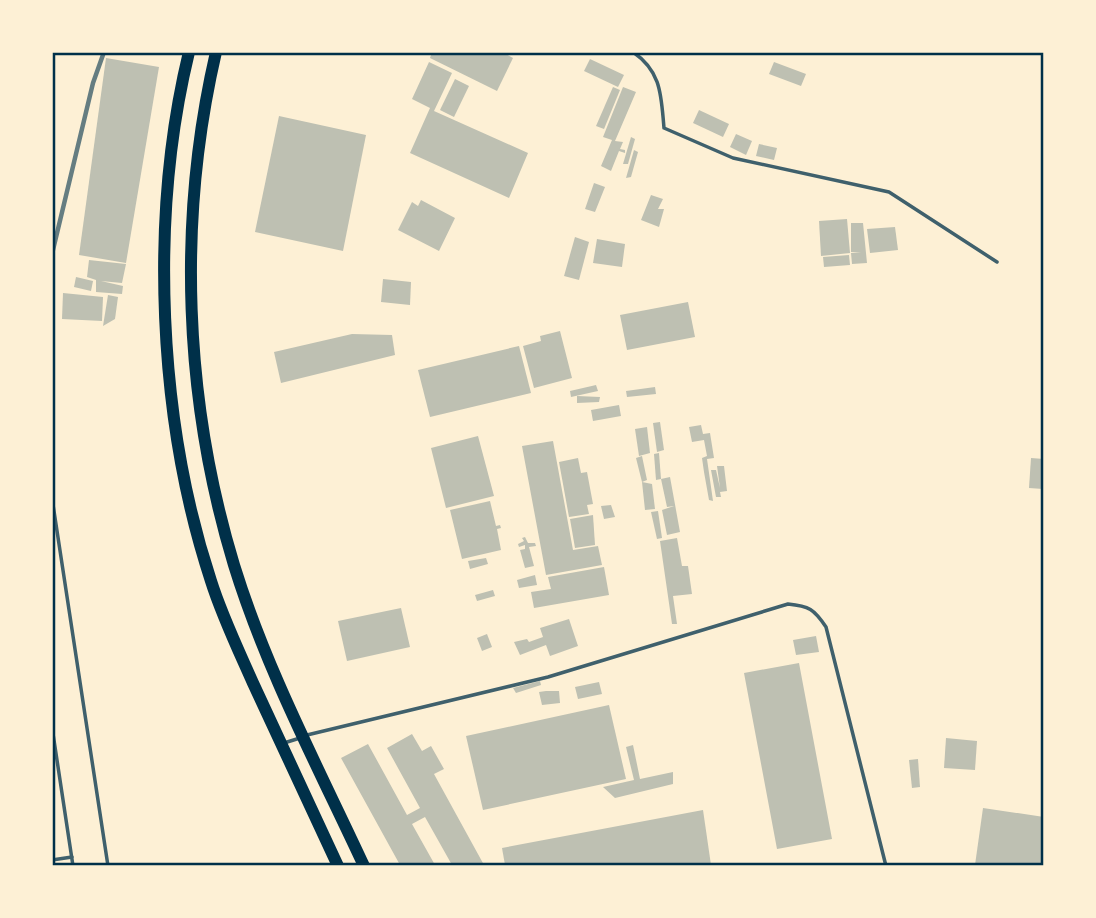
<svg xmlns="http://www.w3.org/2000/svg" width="1096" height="918" font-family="Raleway,sans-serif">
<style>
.building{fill:#bec0b2}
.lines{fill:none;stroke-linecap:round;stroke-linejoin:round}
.service{stroke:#3f606c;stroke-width:3.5}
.trunk{stroke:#003049;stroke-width:12}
.rail{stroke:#657d81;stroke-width:4.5}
.neatline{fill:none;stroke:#003049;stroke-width:2.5}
</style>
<rect width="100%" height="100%" fill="#fdf0d5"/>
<!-- building -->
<g class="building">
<path d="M 432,52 L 502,52 L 513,58 L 497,91 L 430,58 Z"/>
<path d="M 106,58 L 159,67 L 126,263 L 79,255 Z"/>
<path d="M 590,59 L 624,75 L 618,87 L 584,71 Z"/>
<path d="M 429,62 L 452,73 L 434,111 L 528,153 L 509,198 L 410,153 L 430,108 L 412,99 Z"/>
<path d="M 774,62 L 806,74 L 801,86 L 769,74 Z"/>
<path d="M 455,79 L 469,86 L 454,117 L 440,110 Z"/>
<path d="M 613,87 L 620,90 L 604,129 L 596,126 Z"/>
<path d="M 623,87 L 636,92 L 615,141 L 623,142 L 620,149 L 625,150 L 625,153 L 619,151 L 611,171 L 601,166 L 612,140 L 603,137 Z"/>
<path d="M 699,110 L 729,124 L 723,137 L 693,123 Z"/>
<path d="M 279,116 L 366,135 L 343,251 L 255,232 Z"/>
<path d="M 736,134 L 752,141 L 746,155 L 730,147 Z"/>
<path d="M 631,137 L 635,139 L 628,164 L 623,164 Z"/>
<path d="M 759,144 L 777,148 L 774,160 L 756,156 Z"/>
<path d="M 634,150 L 638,152 L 631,177 L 626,178 Z"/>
<path d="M 594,183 L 605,187 L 595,212 L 585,209 Z"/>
<path d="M 651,195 L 663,199 L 658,209 L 664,209 L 659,227 L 641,220 Z"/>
<path d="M 421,200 L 455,218 L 439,251 L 398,230 L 412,202 L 418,206 Z"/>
<path d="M 847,219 L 850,253 L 821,256 L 819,221 Z"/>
<path d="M 851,223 L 863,223 L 867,263 L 852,264 L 851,253 L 861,252 L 851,252 Z"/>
<path d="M 895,227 L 898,250 L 870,253 L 867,229 Z"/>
<path d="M 575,237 L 589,242 L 579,280 L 564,276 Z"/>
<path d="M 597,239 L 625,244 L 622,267 L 593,263 Z"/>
<path d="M 849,255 L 850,265 L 824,267 L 823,257 Z"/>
<path d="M 89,260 L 126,264 L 122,283 L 101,281 L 123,286 L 122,294 L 96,292 L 96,280 L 87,277 Z"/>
<path d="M 76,277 L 93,281 L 91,291 L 74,287 Z"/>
<path d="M 383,279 L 411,282 L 410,305 L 381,302 Z"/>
<path d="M 63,293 L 103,297 L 102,321 L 62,319 Z"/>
<path d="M 108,295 L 118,297 L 115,319 L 103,326 Z"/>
<path d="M 688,302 L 695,337 L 627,350 L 620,315 Z"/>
<path d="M 560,331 L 572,378 L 534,388 L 523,346 L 541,341 L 540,336 Z"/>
<path d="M 352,334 L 392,335 L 395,355 L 281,383 L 274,352 Z"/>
<path d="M 519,346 L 531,393 L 430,417 L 418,370 Z"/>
<path d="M 596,385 L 598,391 L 571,397 L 570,391 Z"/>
<path d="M 655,387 L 656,394 L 627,397 L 626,391 Z"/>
<path d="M 577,396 L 600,397 L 599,402 L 577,403 Z"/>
<path d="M 619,405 L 621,416 L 593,421 L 591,410 Z"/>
<path d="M 660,422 L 664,450 L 657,452 L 653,423 Z"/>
<path d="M 701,425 L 703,434 L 710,433 L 714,458 L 707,459 L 713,501 L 709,500 L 704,472 L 702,458 L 707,456 L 704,440 L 692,442 L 689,427 Z"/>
<path d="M 647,427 L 650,453 L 639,456 L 635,429 Z"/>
<path d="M 478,436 L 494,496 L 446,508 L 431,448 Z"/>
<path d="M 553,441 L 573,550 L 598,546 L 602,565 L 546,575 L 522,446 Z"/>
<path d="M 659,453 L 661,479 L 656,480 L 654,454 Z"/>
<path d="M 642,456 L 647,480 L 642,482 L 652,484 L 655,509 L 645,510 L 642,482 L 636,458 Z"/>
<path d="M 578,458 L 581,473 L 587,472 L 593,504 L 587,505 L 589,514 L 569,517 L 559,462 Z"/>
<path d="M 1031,458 L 1044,459 L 1043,489 L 1029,488 Z"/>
<path d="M 717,466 L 724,466 L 727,491 L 720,492 L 721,497 L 716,497 L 711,470 L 716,470 L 720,488 Z"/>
<path d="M 670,477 L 680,532 L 667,535 L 662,510 L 674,506 L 667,507 L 661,479 Z"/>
<path d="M 490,501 L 496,526 L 500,525 L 501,528 L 497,529 L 501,550 L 462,559 L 450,510 Z"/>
<path d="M 611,505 L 615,517 L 604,519 L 601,506 Z"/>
<path d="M 658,511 L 662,538 L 657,539 L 651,512 Z"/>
<path d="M 593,515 L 595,545 L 575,548 L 570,519 Z"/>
<path d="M 525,537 L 528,543 L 535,543 L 536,546 L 529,547 L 534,566 L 525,568 L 520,550 L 525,549 L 525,545 L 519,547 L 518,544 L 524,541 L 522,538 Z"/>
<path d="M 677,538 L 682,566 L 688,566 L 692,594 L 673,596 L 677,624 L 672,624 L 660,541 Z"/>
<path d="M 486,558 L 488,564 L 470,569 L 468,561 Z"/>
<path d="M 604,567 L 609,595 L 534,608 L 531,592 L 551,589 L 548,577 Z"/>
<path d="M 535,575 L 537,585 L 519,588 L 517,580 Z"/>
<path d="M 493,590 L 495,596 L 477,601 L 475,595 Z"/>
<path d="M 401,608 L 410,647 L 347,661 L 338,621 Z"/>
<path d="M 569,619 L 578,646 L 550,656 L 546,645 L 520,655 L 514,642 L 527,639 L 529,642 L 543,637 L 540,628 Z"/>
<path d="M 487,634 L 492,647 L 482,651 L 477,638 Z"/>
<path d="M 816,636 L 819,652 L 796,655 L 793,640 Z"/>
<path d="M 799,663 L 832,839 L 777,849 L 744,673 Z"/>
<path d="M 540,681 L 541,685 L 516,693 L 513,688 Z"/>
<path d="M 599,682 L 602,694 L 578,699 L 575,687 Z"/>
<path d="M 546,691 L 559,691 L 560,703 L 542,705 L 539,692 Z"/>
<path d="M 609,705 L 626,779 L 483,810 L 466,736 Z"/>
<path d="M 412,734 L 422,751 L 431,746 L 444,769 L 434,774 L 484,865 L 452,865 L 425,817 L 412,824 L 435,865 L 400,865 L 341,758 L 368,744 L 407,815 L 420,808 L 387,748 Z"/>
<path d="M 946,738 L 977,741 L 975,770 L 944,768 Z"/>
<path d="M 633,745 L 640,779 L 673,772 L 673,784 L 615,798 L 603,787 L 634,780 L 626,747 Z"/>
<path d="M 918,759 L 920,787 L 912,788 L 909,760 Z"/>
<path d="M 983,808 L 1044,817 L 1044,865 L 975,865 Z"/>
<path d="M 703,810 L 711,865 L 505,865 L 502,848 Z"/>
</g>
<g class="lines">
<!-- service -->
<g class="service">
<path d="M 633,52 C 662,72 661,96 664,128 L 733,158 L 889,192 L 997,262"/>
<path d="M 52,498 L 108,866"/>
<path d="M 52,727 L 73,866"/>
<path d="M 307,735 L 548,677 L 788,604 C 809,606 814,609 826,627 L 886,866"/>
<path d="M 284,743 L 300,738"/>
<path d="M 52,860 L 72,857"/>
</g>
<!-- trunk -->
<g class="trunk">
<path d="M 189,52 C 149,217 158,420 211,581 C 222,616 238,649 253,683 C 281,744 310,805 338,866"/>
<path d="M 216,52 C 177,220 184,400 234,565 C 266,669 318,767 364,866"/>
</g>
<!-- rail -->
<path class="rail" d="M 52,254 L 93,83 L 104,52"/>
</g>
<!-- border -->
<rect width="1096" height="918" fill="none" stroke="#fdf0d5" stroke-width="108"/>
<rect x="54" y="54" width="988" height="810" class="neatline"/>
</svg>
